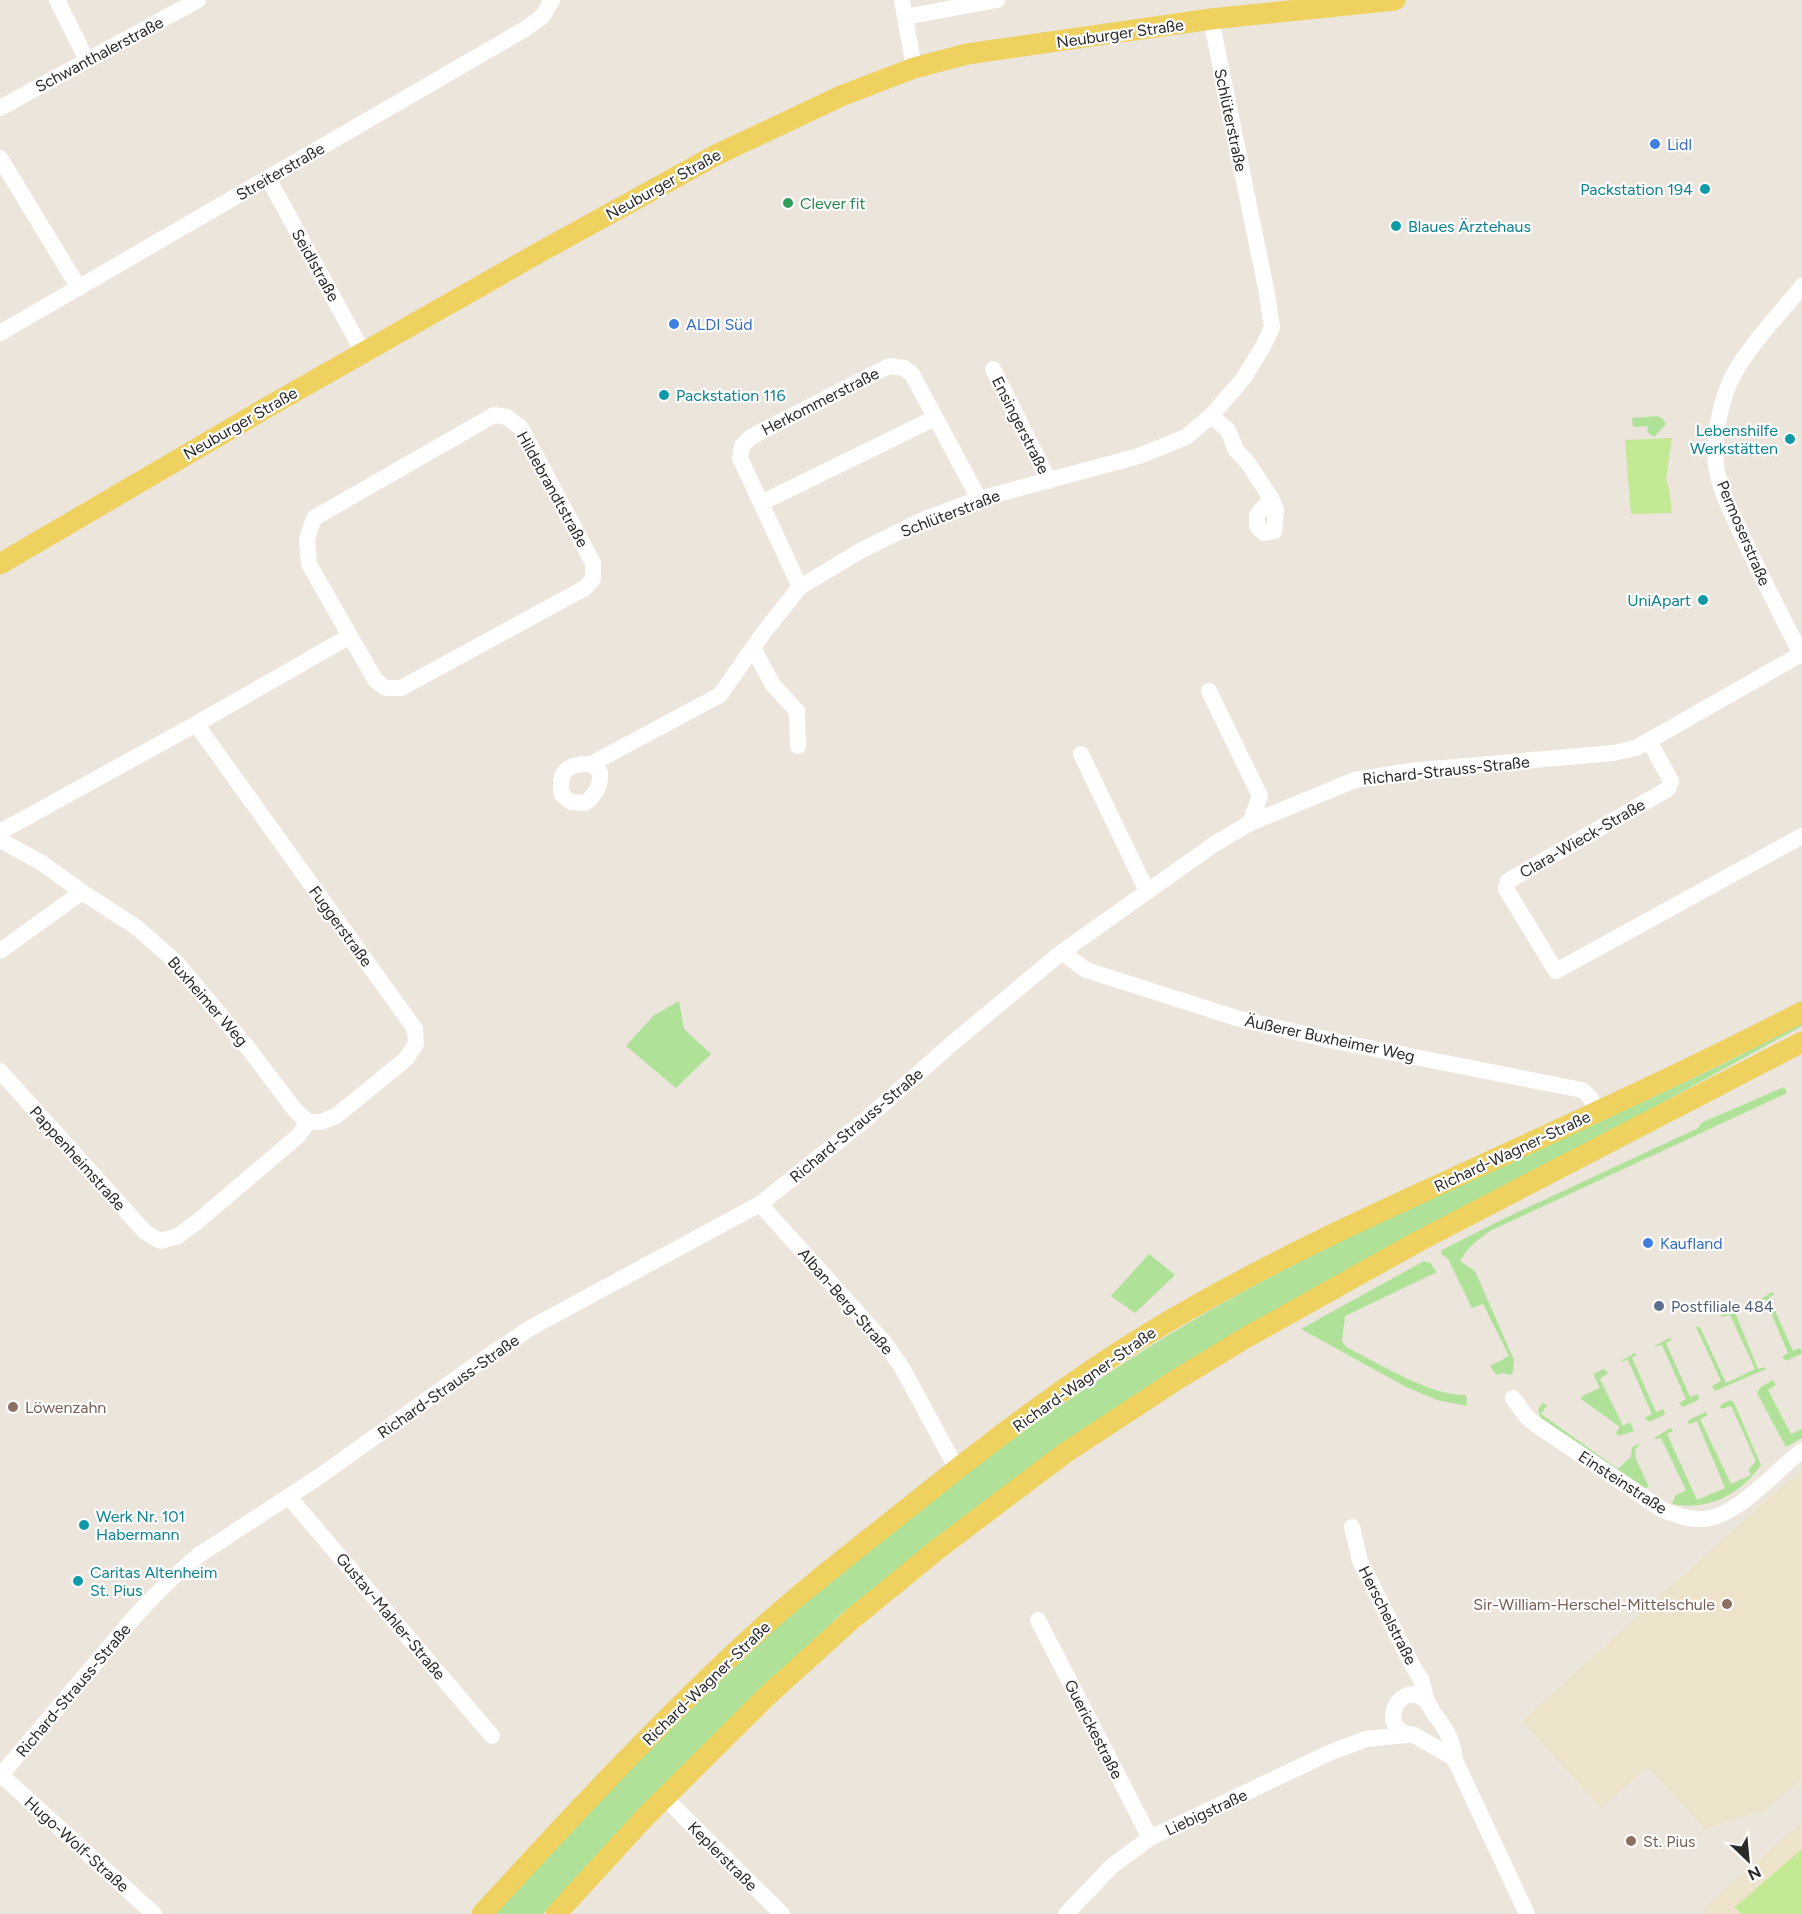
<svg xmlns="http://www.w3.org/2000/svg" width="1802" height="1914" font-family="Figtree,sans-serif">
<style>
.education{fill:#ede3cb}
.green{fill:#afe298}
.pitch{fill:#c3e994}
.lines{fill:none;stroke-linecap:round;stroke-linejoin:round}
.minor{stroke:#fff;stroke-width:16}
.major{stroke:#eed15e;stroke-width:21}
.shop-dot{fill:#3f7fe0;stroke:#fff;stroke-width:2}
.culture-dot{fill:#0f9aa8;stroke:#fff;stroke-width:2}
.leisure-dot{fill:#2e9e5b;stroke:#fff;stroke-width:2}
.service-dot{fill:#5c6f8a;stroke:#fff;stroke-width:2}
.education-dot{fill:#8d6e63;stroke:#fff;stroke-width:2}
.labels{text-anchor:middle;stroke-width:4.5;stroke-linejoin:round;paint-order:stroke}
.street-label{font-size:16px;fill:#2a2a2a;stroke:#fff}
.shop-label{font-size:16px;fill:#366cbe;stroke:#fff;text-anchor:start}
.culture-label{font-size:16px;fill:#0d838f;stroke:#fff;text-anchor:start}
.leisure-label{font-size:16px;fill:#27864d;stroke:#fff;text-anchor:start}
.service-label{font-size:16px;fill:#4e5e75;stroke:#fff;text-anchor:start}
.education-label{font-size:16px;fill:#785e54;stroke:#fff;text-anchor:start}
</style>
<rect width="100%" height="100%" fill="#ece5db"/>
<!-- education -->
<g class="education">
<path d="M 1802,1472 L 1802,1778 L 1766,1810 L 1705,1829 L 1648,1767 L 1601,1808 L 1522,1721 L 1781,1487 Z"/>
<path d="M 1802,1822 L 1802,1914 L 1707,1914 L 1703,1909 Z"/>
</g>
<!-- green -->
<g class="green">
<path d="M 1657,416 L 1662,418 L 1666,424 L 1654,437 L 1647,432 L 1648,426 L 1633,427 L 1632,418 Z"/>
<path d="M 679,1001 L 684,1029 L 711,1054 L 676,1088 L 626,1046 L 653,1016 Z"/>
<path d="M 1802,1023 L 1802,1026 L 1252,1328 L 1006,1488 L 841,1614 L 711,1738 L 543,1914 L 491,1914 C 582,1816 671,1714 772,1626 C 845,1563 921,1504 1000,1448 C 1066,1401 1132,1356 1202,1315 C 1395,1203 1606,1128 1802,1023 Z"/>
<path d="M 1784,1087 L 1787,1093 L 1492,1230 C 1479,1238 1467,1248 1460,1261 L 1475,1271 L 1514,1360 L 1513,1373 L 1510,1375 L 1503,1373 L 1496,1375 L 1490,1366 L 1509,1356 L 1483,1304 L 1472,1308 L 1448,1259 L 1441,1254 L 1442,1250 L 1505,1218 L 1698,1128 L 1701,1123 Z"/>
<path d="M 1149,1254 L 1175,1275 L 1135,1313 L 1111,1296 Z"/>
<path d="M 1424,1261 L 1430,1263 L 1437,1272 L 1345,1316 L 1342,1341 L 1346,1347 C 1381,1364 1427,1395 1466,1395 L 1467,1406 L 1437,1400 L 1406,1387 L 1301,1329 Z"/>
<path d="M 1772,1292 L 1775,1294 L 1769,1297 L 1793,1351 L 1800,1348 L 1802,1352 L 1801,1354 L 1786,1361 L 1782,1357 L 1788,1353 L 1765,1299 L 1756,1302 Z"/>
<path d="M 1741,1306 L 1742,1308 L 1735,1312 L 1758,1369 L 1765,1367 L 1766,1369 L 1715,1391 L 1712,1386 L 1721,1381 L 1696,1327 L 1700,1327 L 1726,1383 L 1755,1369 L 1730,1315 L 1722,1317 L 1721,1315 Z"/>
<path d="M 1669,1338 L 1672,1340 L 1666,1343 L 1690,1397 L 1697,1394 L 1699,1397 L 1698,1400 L 1683,1407 L 1679,1403 L 1686,1399 L 1662,1345 L 1653,1347 Z"/>
<path d="M 1635,1353 L 1637,1355 L 1632,1358 L 1656,1412 L 1663,1409 L 1665,1412 L 1664,1415 L 1649,1422 L 1645,1418 L 1652,1414 L 1628,1360 L 1619,1362 Z"/>
<path d="M 1604,1369 L 1608,1373 L 1600,1379 L 1623,1426 L 1630,1422 L 1634,1431 L 1618,1436 L 1616,1433 L 1620,1427 L 1581,1399 L 1582,1396 L 1600,1388 L 1593,1374 Z"/>
<path d="M 1773,1380 L 1776,1385 L 1768,1390 L 1791,1434 L 1802,1429 L 1802,1438 L 1786,1447 L 1757,1393 L 1761,1387 Z"/>
<path d="M 1730,1400 L 1734,1403 L 1761,1465 C 1739,1495 1709,1511 1672,1504 L 1675,1496 L 1686,1490 L 1661,1438 L 1656,1439 L 1655,1437 L 1671,1428 L 1673,1431 L 1667,1434 L 1697,1500 L 1725,1488 L 1697,1421 L 1690,1424 L 1688,1423 L 1689,1420 L 1705,1412 L 1708,1415 L 1700,1419 L 1731,1484 L 1751,1475 L 1748,1470 L 1756,1461 L 1731,1406 L 1722,1409 L 1720,1407 L 1722,1404 Z"/>
<path d="M 1542,1403 L 1547,1405 L 1541,1414 L 1618,1469 L 1631,1457 L 1632,1447 L 1639,1444 L 1639,1446 L 1635,1449 L 1636,1459 L 1649,1487 L 1645,1488 L 1541,1418 L 1538,1410 Z"/>
</g>
<!-- pitch -->
<g class="pitch">
<path d="M 1672,438 L 1666,478 L 1669,489 L 1672,513 L 1631,514 L 1625,440 Z"/>
<path d="M 1802,1849 L 1802,1914 L 1741,1914 L 1735,1907 Z"/>
</g>
<g class="lines">
<!-- minor -->
<g class="minor">
<path d="M 57,0 L 87,60"/>
<path d="M 902,0 L 914,68"/>
<path d="M 905,17 L 997,0"/>
<path d="M 0,108 L 198,0"/>
<path d="M 0,158 L 79,288"/>
<path d="M 268,178 L 363,352"/>
<path d="M 1802,286 C 1780,314 1753,341 1735,372 C 1721,396 1713,438 1716,465 C 1719,489 1731,511 1741,533 C 1760,575 1781,615 1802,656"/>
<path d="M 0,333 L 525,29 L 543,16 L 552,0"/>
<path d="M 993,369 L 1049,481"/>
<path d="M 1211,416 L 1228,430 L 1236,450 L 1248,463 L 1271,498 L 1257,515 L 1257,526 L 1264,533 L 1274,531 L 1276,509 L 1271,498"/>
<path d="M 761,503 L 935,418"/>
<path d="M 800,587 L 740,458 L 742,446 L 751,437 L 889,366 L 904,368 L 912,374 L 979,499"/>
<path d="M 753,648 L 773,685 L 797,711 L 798,746"/>
<path d="M 1209,691 L 1260,796 L 1250,823"/>
<path d="M 196,724 L 350,636 L 309,564 L 307,539 L 314,518 L 494,415 L 507,417 L 521,428 L 593,563 L 593,579 L 585,588 L 401,688 L 386,688 L 376,681 L 350,636"/>
<path d="M 1649,741 L 1671,781 L 1668,789 L 1508,881 L 1506,889 L 1556,971 L 1802,836"/>
<path d="M 1081,754 L 1147,891"/>
<path d="M 591,764 L 600,772 C 601,787 596,794 585,803 L 571,802 L 562,795 C 557,771 569,763 591,764 L 720,695 L 764,632 L 800,587 L 860,551 L 925,519 L 979,499 L 1139,456 L 1186,437 L 1211,416 L 1243,379 L 1264,345 L 1272,327 L 1267,294 L 1211,19"/>
<path d="M 0,832 L 196,724 L 415,1029 L 416,1044 L 406,1059 L 336,1116 L 321,1122 L 308,1122 L 298,1136 L 198,1221 L 178,1236 L 160,1241 L 145,1232 L 0,1071"/>
<path d="M 0,840 L 42,863 L 82,892 L 136,927 L 175,961 L 248,1048 L 295,1110 L 308,1122"/>
<path d="M 0,951 L 82,892"/>
<path d="M 1062,952 L 1086,970 L 1240,1019 L 1334,1041 L 1582,1090 L 1590,1097 L 1597,1112"/>
<path d="M 760,1204 L 883,1341 L 901,1366 L 957,1469"/>
<path d="M 1513,1398 L 1526,1416 L 1535,1424 L 1663,1510 C 1676,1515 1689,1520 1704,1519 C 1739,1516 1774,1471 1802,1451"/>
<path d="M 289,1497 L 492,1736"/>
<path d="M 1352,1527 L 1360,1561 L 1411,1663 L 1421,1679 L 1427,1702"/>
<path d="M 1038,1620 L 1150,1838"/>
<path d="M 1454,1758 L 1414,1735 C 1375,1732 1398,1679 1424,1699 C 1430,1703 1431,1710 1435,1715 C 1445,1727 1454,1742 1454,1758 L 1527,1914"/>
<path d="M 0,1774 L 154,1914"/>
<path d="M 1,1775 L 137,1614 L 169,1581 L 199,1555 L 320,1476 L 491,1354 L 532,1327 L 760,1204 L 865,1120 L 955,1041 L 1062,952 L 1213,845 L 1250,823 L 1355,780 L 1410,771 L 1613,753 L 1636,748 L 1801,654"/>
<path d="M 665,1798 L 782,1914"/>
<path d="M 1066,1914 L 1112,1866 L 1150,1838 L 1329,1753 L 1366,1739 L 1407,1735"/>
</g>
<!-- major -->
<g class="major">
<path d="M 0,564 L 266,408 L 540,252 L 716,155 L 841,96 L 914,68 L 967,54 L 1211,19 L 1395,0"/>
<path d="M 482,1914 C 566,1822 651,1731 742,1646 C 799,1592 862,1545 923,1496 C 997,1437 1073,1379 1154,1330 C 1258,1267 1369,1216 1480,1166 C 1588,1116 1696,1067 1802,1012"/>
<path d="M 556,1914 L 646,1816 L 767,1696 L 852,1619 L 939,1548 L 1065,1453 L 1176,1380 L 1247,1337 L 1419,1241 L 1802,1042"/>
</g>
</g>
<!-- markers -->
<g class="shop-dot">
<circle cx="1655" cy="144" r="6"/>
<circle cx="674" cy="324" r="6"/>
<circle cx="1648" cy="1243" r="6"/>
</g>
<g class="culture-dot">
<circle cx="1705" cy="189" r="6"/>
<circle cx="1396" cy="226" r="6"/>
<circle cx="664" cy="395" r="6"/>
<circle cx="1790" cy="439" r="6"/>
<circle cx="1703" cy="600" r="6"/>
<circle cx="84" cy="1525" r="6"/>
<circle cx="78" cy="1581" r="6"/>
</g>
<circle class="leisure-dot" cx="788" cy="203" r="6"/>
<circle class="service-dot" cx="1659" cy="1306" r="6"/>
<g class="education-dot">
<circle cx="13" cy="1407" r="6"/>
<circle cx="1727" cy="1604" r="6"/>
<circle cx="1631" cy="1841" r="6"/>
</g>
<g class="labels">
<!-- street labels -->
<g class="street-label">
<text transform="translate(1120 33) rotate(-8)" y="6">Neuburger Straße</text>
<text transform="translate(99 54) rotate(-28)" y="6">Schwanthalerstraße</text>
<text transform="translate(1231 120) rotate(78)" y="6">Schlüterstraße</text>
<text transform="translate(280 171) rotate(-30)" y="6">Streiterstraße</text>
<text transform="translate(663 184) rotate(-29)" y="6">Neuburger Straße</text>
<text transform="translate(316 265) rotate(61)" y="6">Seidlstraße</text>
<text transform="translate(820 401) rotate(-27)" y="6">Herkommerstraße</text>
<text transform="translate(240 423) rotate(-30)" y="6">Neuburger Straße</text>
<text transform="translate(1021 425) rotate(63)" y="6">Ensingerstraße</text>
<text transform="translate(553 489) rotate(61)" y="6">Hildebrandtstraße</text>
<text transform="translate(950 513) rotate(-21)" y="6">Schlüterstraße</text>
<text transform="translate(1744 533) rotate(67)" y="6">Permoserstraße</text>
<text transform="translate(1446 770) rotate(-6)" y="6">Richard-Strauss-Straße</text>
<text transform="translate(1582 838) rotate(-30)" y="6">Clara-Wieck-Straße</text>
<text transform="translate(341 926) rotate(54)" y="6">Fuggerstraße</text>
<text transform="translate(208 1001) rotate(49)" y="6">Buxheimer Weg</text>
<text transform="translate(1330 1038) rotate(12)" y="6">Äußerer Buxheimer Weg</text>
<text transform="translate(856 1125) rotate(-40)" y="6">Richard-Strauss-Straße</text>
<text transform="translate(1512 1151) rotate(-25)" y="6">Richard-Wagner-Straße</text>
<text transform="translate(78 1158) rotate(48)" y="6">Pappenheimstraße</text>
<text transform="translate(846 1301) rotate(49)" y="6">Alban-Berg-Straße</text>
<text transform="translate(1084 1379) rotate(-35)" y="6">Richard-Wagner-Straße</text>
<text transform="translate(448 1386) rotate(-35)" y="6">Richard-Strauss-Straße</text>
<text transform="translate(1623 1482) rotate(33)" y="6">Einsteinstraße</text>
<text transform="translate(1388 1615) rotate(63)" y="6">Herschelstraße</text>
<text transform="translate(391 1616) rotate(50)" y="6">Gustav-Mahler-Straße</text>
<text transform="translate(706 1683) rotate(-44)" y="6">Richard-Wagner-Straße</text>
<text transform="translate(73 1690) rotate(-50)" y="6">Richard-Strauss-Straße</text>
<text transform="translate(1094 1729) rotate(63)" y="6">Guerickestraße</text>
<text transform="translate(1206 1812) rotate(-25)" y="6">Liebigstraße</text>
<text transform="translate(77 1844) rotate(42)" y="6">Hugo-Wolf-Straße</text>
<text transform="translate(723 1856) rotate(45)" y="6">Keplerstraße</text>
</g>
<!-- shop labels -->
<g class="shop-label">
<text x="1667" y="150">Lidl</text>
<text x="686" y="330">ALDI Süd</text>
<text x="1660" y="1249">Kaufland</text>
</g>
<!-- culture labels -->
<g class="culture-label">
<text x="1693" y="195" text-anchor="end">Packstation 194</text>
<text x="1408" y="232">Blaues Ärztehaus</text>
<text x="676" y="401">Packstation 116</text>
<text x="1778" y="436" text-anchor="end">Lebenshilfe<tspan x="1778" dy="18">Werkstätten</tspan></text>
<text x="1691" y="606" text-anchor="end">UniApart</text>
<text x="96" y="1522">Werk Nr. 101<tspan x="96" dy="18">Habermann</tspan></text>
<text x="90" y="1578">Caritas Altenheim<tspan x="90" dy="18">St. Pius</tspan></text>
</g>
<!-- leisure labels -->
<g class="leisure-label">
<text x="800" y="209">Clever fit</text>
</g>
<!-- service labels -->
<g class="service-label">
<text x="1671" y="1312">Postfiliale 484</text>
</g>
<!-- education labels -->
<g class="education-label">
<text x="25" y="1413">Löwenzahn</text>
<text x="1715" y="1610" text-anchor="end">Sir-William-Herschel-Mittelschule</text>
<text x="1643" y="1847">St. Pius</text>
</g>
</g>
<!-- north arrow -->
<g transform="translate(1748 1860) rotate(154)" stroke="#ffffff" stroke-width="4.5" paint-order="stroke">
<path d="M0-4.5L10 22L0 15L-10 22Z" fill="#2a2a2a"/>
<text y="-9" font-size="16" font-weight="bold" text-anchor="middle" fill="#2a2a2a">N</text>
</g>
</svg>
